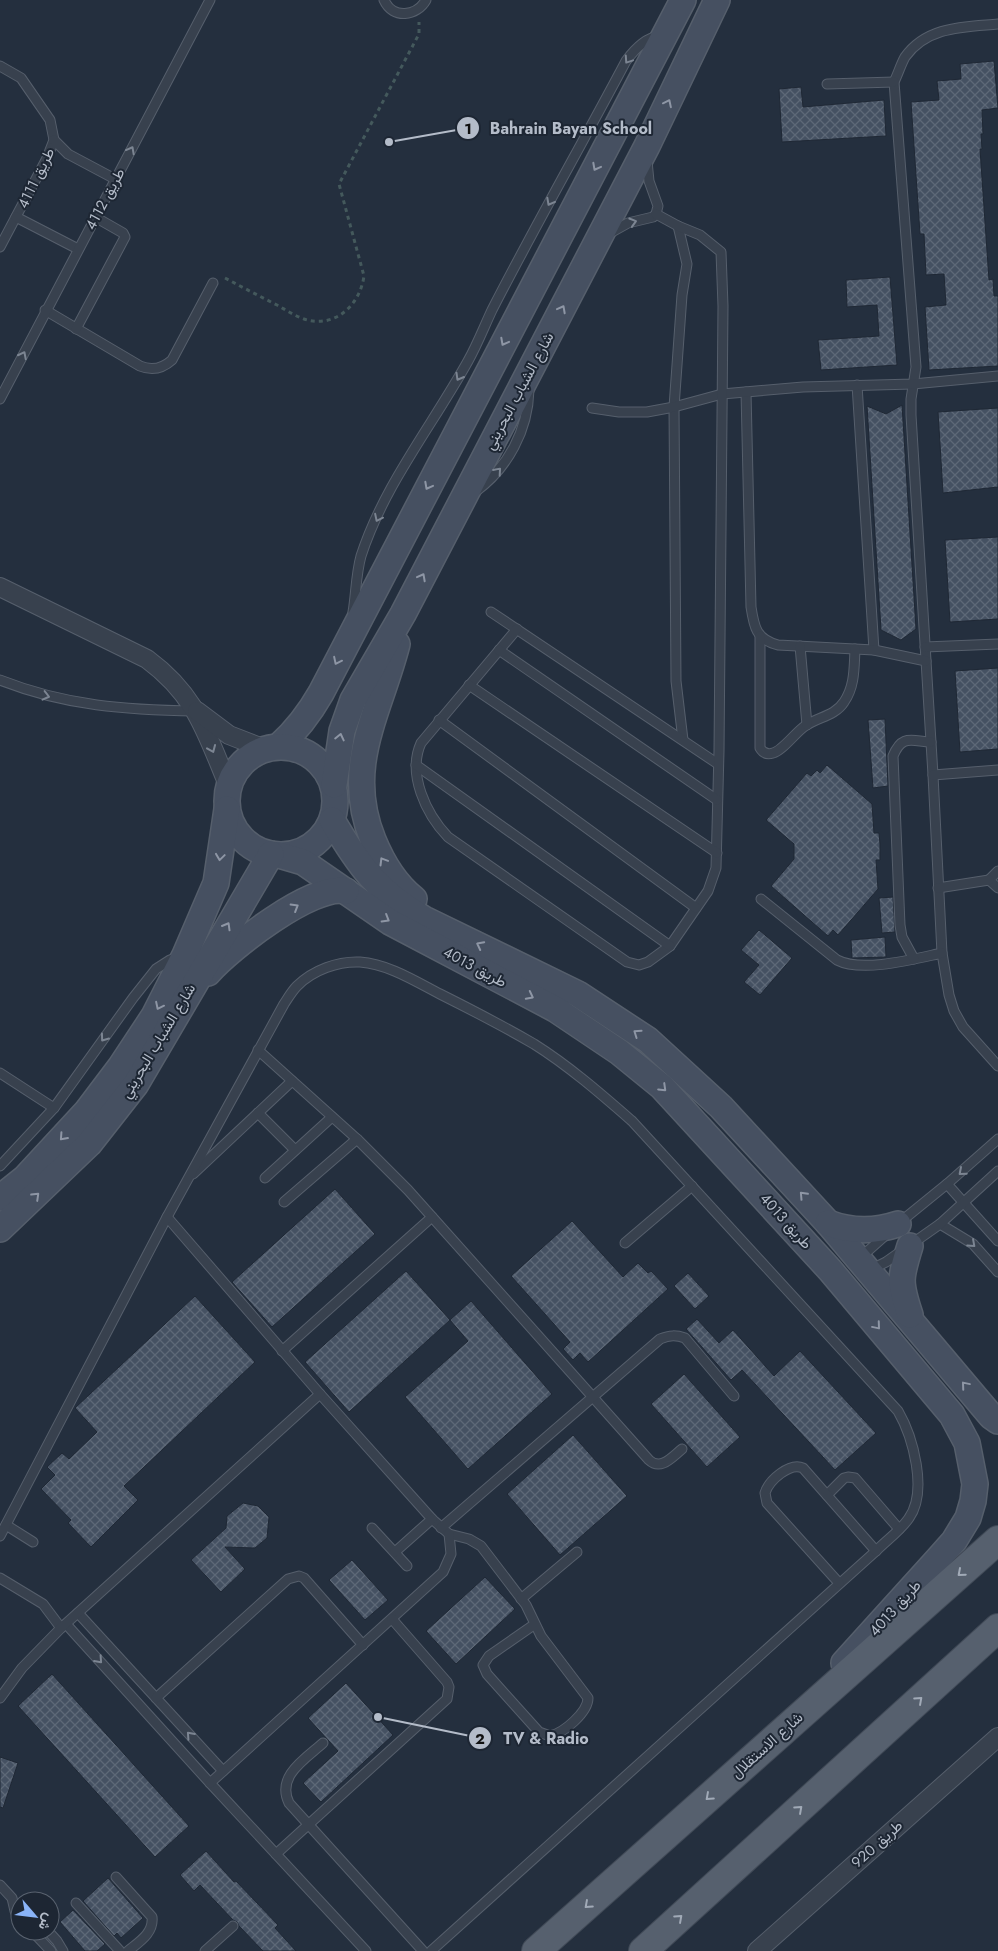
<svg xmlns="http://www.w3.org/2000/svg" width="998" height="1951" font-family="Jost,Vazirmatn,sans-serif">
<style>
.building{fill:url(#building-cross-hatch);stroke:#1f2835}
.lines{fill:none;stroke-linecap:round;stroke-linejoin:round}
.lane-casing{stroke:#565f6c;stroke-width:11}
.street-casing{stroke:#565f6c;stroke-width:20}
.secondary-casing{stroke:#565f6c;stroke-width:28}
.primary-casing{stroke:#414a57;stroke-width:30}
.path{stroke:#44595c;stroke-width:3;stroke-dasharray:4 4;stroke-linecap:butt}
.lane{stroke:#38414e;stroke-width:9}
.street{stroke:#38414e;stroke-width:18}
.secondary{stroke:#465061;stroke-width:25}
.primary{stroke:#56606e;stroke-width:28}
.oneway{stroke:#7c8592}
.oneway2{stroke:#8e96a5}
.oneway3{stroke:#a1aab7}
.labels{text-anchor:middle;stroke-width:4;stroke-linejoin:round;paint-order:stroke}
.street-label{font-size:15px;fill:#b4bcc9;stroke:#1d2633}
.leader{fill:none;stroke:#b4bcc9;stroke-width:2}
.callout-dot{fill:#b4bcc9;stroke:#1d2633;stroke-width:2}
.mark-label{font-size:15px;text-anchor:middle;font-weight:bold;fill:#111}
.callout-label{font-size:16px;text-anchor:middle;font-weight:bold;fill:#b4bcc9;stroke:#1d2633;stroke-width:4;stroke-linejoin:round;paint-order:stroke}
</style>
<defs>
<pattern id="building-cross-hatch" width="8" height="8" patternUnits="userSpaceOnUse" patternTransform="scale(1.25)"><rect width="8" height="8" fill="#455162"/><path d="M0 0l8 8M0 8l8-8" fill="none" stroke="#5d6877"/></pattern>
</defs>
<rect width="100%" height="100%" fill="#242f3e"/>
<!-- building -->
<g class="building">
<path d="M 994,61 L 998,108 L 982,110 L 983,134 L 981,134 L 982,149 L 980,149 L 989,280 L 993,279 L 994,296 L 998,296 L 998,366 L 929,370 L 925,307 L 946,305 L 944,274 L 926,275 L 924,234 L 920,234 L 911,102 L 939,100 L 937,81 L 961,79 L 960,64 Z"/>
<path d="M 801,87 L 803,107 L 884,100 L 886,136 L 782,142 L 779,89 Z"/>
<path d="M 890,277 L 897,365 L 821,370 L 818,340 L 879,336 L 877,305 L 847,307 L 846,280 Z"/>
<path d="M 902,405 L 916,629 L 901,640 L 881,630 L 867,406 L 886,414 Z"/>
<path d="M 998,408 L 998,487 L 943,493 L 938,412 Z"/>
<path d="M 998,537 L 998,619 L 950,622 L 945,540 Z"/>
<path d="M 998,668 L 998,749 L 960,752 L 955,671 Z"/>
<path d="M 885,719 L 888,786 L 873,788 L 868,720 Z"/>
<path d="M 827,765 L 872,804 L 874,833 L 879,833 L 880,844 L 880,860 L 876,860 L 878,889 L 838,935 L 833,930 L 828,936 L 771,886 L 794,859 L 794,844 L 766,820 L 807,773 L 811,776 L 817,770 L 820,773 Z"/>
<path d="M 893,897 L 895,932 L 882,933 L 879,898 Z"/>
<path d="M 759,930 L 792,958 L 760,995 L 744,982 L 759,965 L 741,950 Z"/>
<path d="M 885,937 L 886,957 L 852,958 L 851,940 Z"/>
<path d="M 335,1189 L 375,1234 L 272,1327 L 232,1282 Z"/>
<path d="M 572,1221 L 623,1277 L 638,1263 L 648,1273 L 651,1271 L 668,1289 L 588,1362 L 580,1353 L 573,1360 L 563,1349 L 570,1342 L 511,1276 Z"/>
<path d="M 406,1271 L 450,1320 L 349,1412 L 305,1362 Z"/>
<path d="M 688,1273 L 709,1296 L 695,1309 L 674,1286 Z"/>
<path d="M 195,1296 L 255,1362 L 124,1486 L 138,1500 L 91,1547 L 68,1523 L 71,1520 L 41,1489 L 55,1475 L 47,1467 L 62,1453 L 69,1459 L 97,1432 L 75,1408 Z"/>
<path d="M 471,1301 L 552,1394 L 468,1469 L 405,1397 L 468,1341 L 450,1320 Z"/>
<path d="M 697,1319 L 719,1343 L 733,1330 L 774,1376 L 800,1351 L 876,1433 L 835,1470 L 742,1370 L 731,1380 L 686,1329 Z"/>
<path d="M 684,1374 L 740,1437 L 707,1467 L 651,1404 Z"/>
<path d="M 573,1435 L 627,1496 L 560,1555 L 507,1494 Z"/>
<path d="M 243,1503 L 258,1506 L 269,1517 L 267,1538 L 255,1548 L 225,1547 L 245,1569 L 221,1592 L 191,1560 L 226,1528 L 227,1516 Z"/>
<path d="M 352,1560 L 388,1600 L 365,1620 L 329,1580 Z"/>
<path d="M 485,1577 L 515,1609 L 456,1664 L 426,1631 Z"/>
<path d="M 52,1674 L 189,1826 L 155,1857 L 18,1706 Z"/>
<path d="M 346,1683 L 393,1735 L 321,1802 L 303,1783 L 338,1751 L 308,1718 Z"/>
<path d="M 0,1757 L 18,1763 L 3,1808 L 0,1807 Z"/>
<path d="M 206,1851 L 234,1882 L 236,1881 L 278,1925 L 275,1928 L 296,1951 L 263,1951 L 239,1926 L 237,1922 L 233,1920 L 200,1885 L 194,1891 L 180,1875 Z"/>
<path d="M 108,1878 L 143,1918 L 121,1938 L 117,1933 L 114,1936 L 83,1901 Z"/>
<path d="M 73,1910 L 105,1944 L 97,1951 L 85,1951 L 60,1922 Z"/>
</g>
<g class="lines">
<!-- lane casing -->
<g class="lane-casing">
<g id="lane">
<path d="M 384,0 C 393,20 417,16 426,0"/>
<path d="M 998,24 C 964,27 927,26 905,57 C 901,64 898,74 894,82 L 916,367 L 911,399 L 911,415 L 933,775 L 942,953 L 949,995 L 954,1011 L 963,1027 L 998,1066"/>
<path d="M 0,66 L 21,78 L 50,120 L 54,140 L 47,158 L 0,247"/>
<path d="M 827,84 L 894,82"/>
<path d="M 54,140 L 68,154 L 115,179"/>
<path d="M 16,217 L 78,249"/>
<path d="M 678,226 L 687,264 L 682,295 L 674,407 L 676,681 L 683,740"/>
<path d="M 610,233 L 628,223 L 653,217 L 656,214 L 658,206 L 649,181 L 647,161"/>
<path d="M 45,310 L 140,366 C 152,371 162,369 172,360 L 213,283"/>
<path d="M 76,329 L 125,237 L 123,233 L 95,217"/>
<path d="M 857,385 L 874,650"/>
<path d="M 746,392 L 751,607 C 754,627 756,639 778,645 L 874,650 L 926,661"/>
<path d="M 0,399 L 210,0"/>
<path d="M 592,408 L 619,412 L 647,412 L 674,407 L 722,394 L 803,387 L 913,384 L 998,376"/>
<path d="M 475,492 C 508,468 528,430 529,390"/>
<path d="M 353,612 C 356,594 356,574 361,556 C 384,485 432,426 468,361 C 477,345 484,327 492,310 C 535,226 582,144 626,61 C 634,50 645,38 659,36"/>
<path d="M 491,612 L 718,764"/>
<path d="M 517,629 L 421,743 C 407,774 426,814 448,837 L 627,962 L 639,965 L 648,962 L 670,946 L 708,891 L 716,868 L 719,751 L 723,306 L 721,252 L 700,235 L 678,226 L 656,214"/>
<path d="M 760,636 L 760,748 C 763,753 767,755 773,753 C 782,751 796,732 805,726 C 818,717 835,716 844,702 C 855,686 854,668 855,649"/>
<path d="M 800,646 L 807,725"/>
<path d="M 925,647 L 998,644"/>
<path d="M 499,650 L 717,800"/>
<path d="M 0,680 C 66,706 126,710 196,711"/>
<path d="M 469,685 L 717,853"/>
<path d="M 439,720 L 696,908"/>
<path d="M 416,765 L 670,946"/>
<path d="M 933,775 L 998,770"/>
<path d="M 998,871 L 989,880 L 998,888"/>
<path d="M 938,888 L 989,880"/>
<path d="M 761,899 L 837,960 C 862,973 914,959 942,953"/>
<path d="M 914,959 L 902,937 L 900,925 L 893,756 C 902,734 911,741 931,742"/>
<path d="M 258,1050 L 357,1139 L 408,1190 L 649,1460 C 661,1471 672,1457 682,1449"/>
<path d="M 0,1073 L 54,1108"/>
<path d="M 258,1113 L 295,1150"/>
<path d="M 0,1166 L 54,1108 L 133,998 L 156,969 L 170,960 L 179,957"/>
<path d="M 193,1174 L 292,1081"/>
<path d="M 265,1178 L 332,1117"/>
<path d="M 947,1184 L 998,1241"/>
<path d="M 284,1202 L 357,1139"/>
<path d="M 167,1217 L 320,1394 L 432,1519 L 449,1534 L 469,1539 L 481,1546 L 526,1605 L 541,1636 L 588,1698 C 588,1712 564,1733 550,1736 L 539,1732 L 487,1674 L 483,1665 L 489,1656 L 535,1624"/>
<path d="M 899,1223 L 947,1184 L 998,1139"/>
<path d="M 940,1224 L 973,1244 L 998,1272"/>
<path d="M 625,1243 L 692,1186"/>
<path d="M 860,1258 L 888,1233"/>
<path d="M 870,1270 L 886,1262 L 940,1224 L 998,1171"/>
<path d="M 282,1351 L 432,1217"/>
<path d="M 827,1495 L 844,1478 L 848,1477 L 855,1478 L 899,1529"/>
<path d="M 6,1525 L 33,1542"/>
<path d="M 372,1528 L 407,1566"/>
<path d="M 441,1528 L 660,1339 C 670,1335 676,1335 685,1338 L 734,1396"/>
<path d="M 0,1536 L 167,1217 L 284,1004 C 288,998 292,991 297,986 C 313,970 338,961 360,962 C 388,964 415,981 440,994 C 472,1010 503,1026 534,1044 C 569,1066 601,1094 632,1121 L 898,1411 C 913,1437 928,1491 909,1518 C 901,1530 887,1540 876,1551 L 431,1951"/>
<path d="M 395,1552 L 432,1519"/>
<path d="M 0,1578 L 43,1604 L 61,1628"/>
<path d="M 839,1583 L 767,1503 L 765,1493 C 769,1480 790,1462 803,1468 L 876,1551"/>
<path d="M 521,1599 L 577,1552"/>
<path d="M 78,1613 L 223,1771"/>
<path d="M 66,1624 L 210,1783 L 366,1951"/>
<path d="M 0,1698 L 22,1668 L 61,1628 L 320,1394"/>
<path d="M 156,1698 L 288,1579 L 299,1576 L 304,1578 L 363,1645"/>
<path d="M 323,1743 C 305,1759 276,1776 289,1803 L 423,1951"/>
<path d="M 210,1783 L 443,1572 L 451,1554 L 449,1534"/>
<path d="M 276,1854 L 447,1699 L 449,1687 L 447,1682 L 392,1619"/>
<path d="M 116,1877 L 152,1917 C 154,1933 139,1942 128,1951"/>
<path d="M 0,1885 L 12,1898 L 15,1911 L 20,1918"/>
<path d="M 76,1903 L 120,1951"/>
<path d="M 32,1931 L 51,1951"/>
<path d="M 48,1931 L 57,1941 L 63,1951"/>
<path d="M 205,1951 L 233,1926"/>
</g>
</g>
<!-- street casing -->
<g class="street-casing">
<g id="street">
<path d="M 0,587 L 147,659 C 197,696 206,733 229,787"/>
<path d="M 197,711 L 229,735 L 265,749"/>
<path d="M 757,1951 L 998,1737"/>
</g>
</g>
<!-- secondary casing -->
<g class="secondary-casing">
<g id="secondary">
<path d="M 397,644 C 379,714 343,766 373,840 C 382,862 395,884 414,899"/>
<path d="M 279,746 C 297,730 309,714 321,693 L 683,0"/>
<circle cx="281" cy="801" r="54"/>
<path d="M 334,785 L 342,731 L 353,700 L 403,614 L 647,146 L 717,0"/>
<path d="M 332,820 C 359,866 377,891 424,919 L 578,994 L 648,1040 L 721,1107 L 828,1223 L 991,1416 L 998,1421"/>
<path d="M 279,855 L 303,862 L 390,922 L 555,1009 L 619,1052 L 662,1087 L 830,1270 L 952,1415 L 967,1443 L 975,1484 L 973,1501 L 968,1518 L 954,1541 L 938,1559 L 844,1663"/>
<path d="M 208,973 C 230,948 313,883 346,891"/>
<path d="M 0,1198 L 25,1178 L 87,1111 L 121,1066 L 154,1016 L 185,955 L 216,883 L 227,809"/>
<path d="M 828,1223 C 852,1232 874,1232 898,1224"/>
<path d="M 0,1229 L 89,1144 L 136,1084 L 271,854"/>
<path d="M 910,1246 C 900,1278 899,1282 910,1315"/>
</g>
</g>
<!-- primary casing -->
<g class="primary-casing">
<g id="primary">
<path d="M 536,1951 L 998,1540"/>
<path d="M 643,1951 L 998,1628"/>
</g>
</g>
<!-- path -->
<path class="path" d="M 225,278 C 242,287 259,296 277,305 C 286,310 295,316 304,319 C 335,329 360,305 364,276 L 339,184 L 419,34 L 419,22"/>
<!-- lane -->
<use href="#lane" class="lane"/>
<!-- street -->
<use href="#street" class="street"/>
<!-- secondary -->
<use href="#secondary" class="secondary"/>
<!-- primary -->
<use href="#primary" class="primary"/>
</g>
<!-- one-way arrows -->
<defs><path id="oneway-chevron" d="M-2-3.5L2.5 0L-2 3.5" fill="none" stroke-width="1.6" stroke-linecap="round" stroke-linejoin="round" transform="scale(1.25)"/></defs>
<g class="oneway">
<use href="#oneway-chevron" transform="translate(628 60) rotate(124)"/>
<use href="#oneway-chevron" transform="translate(131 150) rotate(-62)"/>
<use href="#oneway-chevron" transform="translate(550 202) rotate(118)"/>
<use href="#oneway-chevron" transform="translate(633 222) rotate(-17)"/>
<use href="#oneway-chevron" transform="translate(23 355) rotate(-63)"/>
<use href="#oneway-chevron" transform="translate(459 377) rotate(120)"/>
<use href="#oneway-chevron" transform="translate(498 471) rotate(-49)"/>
<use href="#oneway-chevron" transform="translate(378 518) rotate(116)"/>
<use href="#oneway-chevron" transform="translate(46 696) rotate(14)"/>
<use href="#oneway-chevron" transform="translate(212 749) rotate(67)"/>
<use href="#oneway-chevron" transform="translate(104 1038) rotate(126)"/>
<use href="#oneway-chevron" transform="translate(962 1172) rotate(139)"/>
<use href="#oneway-chevron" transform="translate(972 1244) rotate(42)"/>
<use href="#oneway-chevron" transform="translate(99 1660) rotate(48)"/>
<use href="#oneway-chevron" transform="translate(190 1735) rotate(-132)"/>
</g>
<g class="oneway2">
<use href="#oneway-chevron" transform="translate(668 103) rotate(-64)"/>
<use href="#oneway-chevron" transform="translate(596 167) rotate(118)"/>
<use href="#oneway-chevron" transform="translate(562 309) rotate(-62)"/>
<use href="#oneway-chevron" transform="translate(504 342) rotate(118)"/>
<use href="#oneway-chevron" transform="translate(428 486) rotate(118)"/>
<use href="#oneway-chevron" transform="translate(422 577) rotate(-62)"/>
<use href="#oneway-chevron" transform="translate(337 661) rotate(116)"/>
<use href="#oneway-chevron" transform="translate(340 737) rotate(-77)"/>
<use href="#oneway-chevron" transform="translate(220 857) rotate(98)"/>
<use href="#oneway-chevron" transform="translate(383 861) rotate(-121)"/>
<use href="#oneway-chevron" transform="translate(295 907) rotate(-31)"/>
<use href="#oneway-chevron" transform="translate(386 919) rotate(31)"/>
<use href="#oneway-chevron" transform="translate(227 926) rotate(-60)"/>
<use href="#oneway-chevron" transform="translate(480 945) rotate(-153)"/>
<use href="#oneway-chevron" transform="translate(530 996) rotate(27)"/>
<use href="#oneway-chevron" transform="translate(159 1006) rotate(116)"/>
<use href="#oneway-chevron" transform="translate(637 1033) rotate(-145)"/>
<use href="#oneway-chevron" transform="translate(663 1088) rotate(44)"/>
<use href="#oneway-chevron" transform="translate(63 1137) rotate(132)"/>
<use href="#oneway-chevron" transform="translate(803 1195) rotate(-133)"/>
<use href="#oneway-chevron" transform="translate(36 1196) rotate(-44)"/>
<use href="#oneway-chevron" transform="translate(877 1326) rotate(50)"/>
<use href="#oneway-chevron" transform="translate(965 1385) rotate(-130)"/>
</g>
<g class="oneway3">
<use href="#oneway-chevron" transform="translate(961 1573) rotate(139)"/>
<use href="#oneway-chevron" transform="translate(919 1700) rotate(-42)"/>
<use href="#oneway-chevron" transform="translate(709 1797) rotate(138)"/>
<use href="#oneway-chevron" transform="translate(799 1809) rotate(-42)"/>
<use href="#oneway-chevron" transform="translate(588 1905) rotate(138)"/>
<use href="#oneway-chevron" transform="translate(679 1918) rotate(-42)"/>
</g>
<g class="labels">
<!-- street labels -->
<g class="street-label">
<text transform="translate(36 178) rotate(-64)" y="5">طريق 4111</text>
<text transform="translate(105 199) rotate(-62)" y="5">طريق 4112</text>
<text transform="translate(519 391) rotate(-62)" y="5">شارع الشباب البحريني</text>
<text transform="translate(475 967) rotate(28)" y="5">طريق 4013</text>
<text transform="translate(158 1041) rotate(-59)" y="5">شارع الشباب البحريني</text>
<text transform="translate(786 1221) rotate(48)" y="5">طريق 4013</text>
<text transform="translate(895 1608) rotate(-48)" y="5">طريق 4013</text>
<text transform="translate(767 1745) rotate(-42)" y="5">شارع الاستقلال</text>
<text transform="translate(877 1844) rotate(-42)" y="5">طريق 920</text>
</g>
</g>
<!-- callouts -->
<path class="leader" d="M389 142L468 128M378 1717L480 1738"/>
<g class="callout-dot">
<circle cx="389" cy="142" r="5"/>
<circle cx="378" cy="1717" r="5"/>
<circle cx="468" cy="128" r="12"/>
<circle cx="480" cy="1738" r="12"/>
</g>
<g class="mark-label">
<text x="468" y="134">1</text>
<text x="480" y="1744">2</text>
</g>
<g class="callout-label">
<text x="571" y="134">Bahrain Bayan School</text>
<text x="546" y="1744">TV &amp; Radio</text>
</g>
<!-- north arrow -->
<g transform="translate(35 1916) rotate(118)"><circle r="24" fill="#1d2633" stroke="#59626f"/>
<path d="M0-4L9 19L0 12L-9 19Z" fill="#8ab4f8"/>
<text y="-8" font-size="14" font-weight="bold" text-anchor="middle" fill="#b4bcc9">ش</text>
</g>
</svg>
